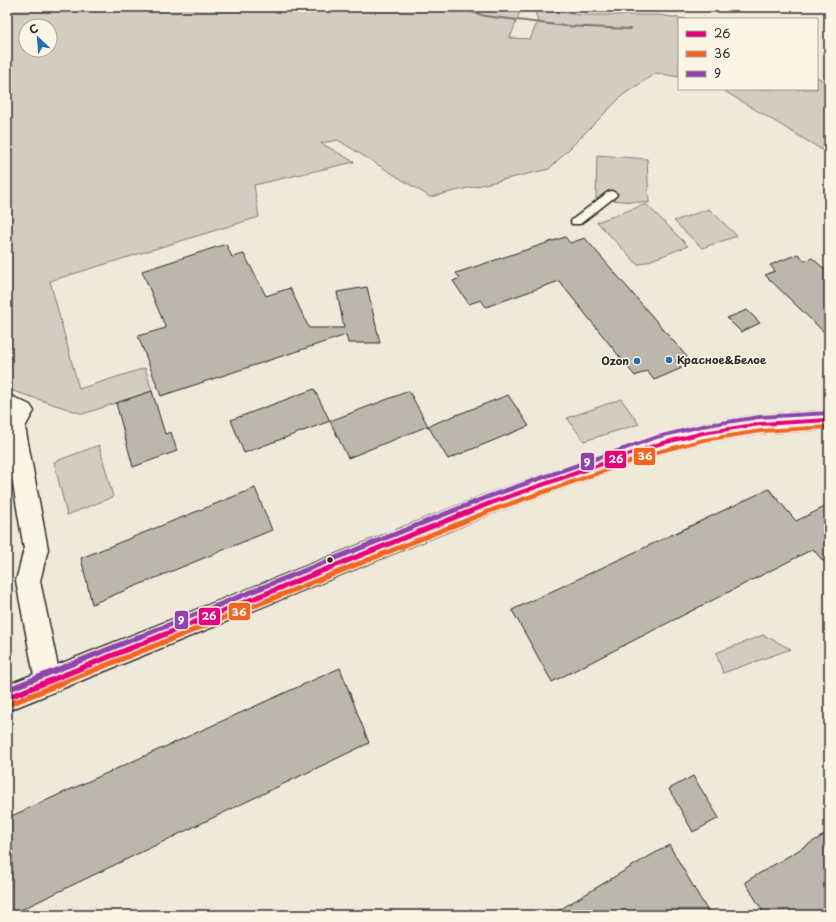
<svg xmlns="http://www.w3.org/2000/svg" width="836" height="922" font-family="'Playpen Sans',sans-serif">
<style>
.green{fill:#d2cdc0;stroke:#7e7c76;fill-rule:evenodd}
.lines{fill:none;stroke-linecap:round;stroke-linejoin:round}
.stream{fill:#75736d;fill-rule:evenodd}
.building{fill:#bcb7ac;stroke:#2b2b2b}
.lane-casing{stroke:#2b2b2b;stroke-width:3}
.street-casing{stroke:#2b2b2b;stroke-width:3}
.secondary-casing{stroke:#2b2b2b;stroke-width:3}
.lane{fill:#fcf5e5;fill-rule:evenodd}
.street{fill:#fcf5e5;fill-rule:evenodd}
.secondary{fill:#fcf5e5;fill-rule:evenodd}
.bus-1-casing{stroke:#fcf5e5;stroke-width:3}
.bus-2-casing{stroke:#fcf5e5;stroke-width:3}
.bus-3-casing{stroke:#fcf5e5;stroke-width:3}
.bus-1{fill:#e5007d;fill-rule:evenodd}
.bus-2{fill:#f26522;fill-rule:evenodd}
.bus-3{fill:#8e44ad;fill-rule:evenodd}
.poi-dot{fill:#1f6fb2;stroke:#fcf5e5;stroke-width:1.5}
.bus-dot{fill:#2b2b2b;stroke:#fcf5e5;stroke-width:1.5}
.labels{text-anchor:middle;stroke-width:3;stroke-linejoin:round;paint-order:stroke}
.poi-label{font-size:11px;font-weight:bold;fill:#2b2b2b;stroke:#fcf5e5;text-anchor:start}
.line-badge{stroke:#fcf5e5;stroke-width:1.5}
.badge-label{font-size:11px;text-anchor:middle;font-weight:bold;fill:#fff}
</style>
<rect width="100%" height="100%" fill="#efe9da"/>
<filter id="ink" filterUnits="userSpaceOnUse"><feTurbulence type="fractalNoise" baseFrequency=".025" numOctaves="2"/><feDisplacementMap in="SourceGraphic" scale="8" xChannelSelector="R" yChannelSelector="G"/><feConvolveMatrix kernelMatrix="1 2 1 2 8 2 1 2 1" color-interpolation-filters="sRGB"/></filter>
<g filter="url(#ink)">
<!-- green -->
<g class="green">
<path d="M 7,7 L 520,7 L 521,9 L 510,38 L 530,39 L 538,21 L 534,8 L 580,15 L 659,15 L 686,19 L 679,19 L 679,77 L 656,73 L 623,95 L 549,169 L 430,197 L 338,140 L 321,143 L 354,162 L 254,185 L 259,217 L 50,281 L 79,389 L 145,368 L 152,391 L 83,414 L 7,389 ZM 26,26 L 50,26 L 50,50 L 26,50 Z"/>
<path d="M 817,77 L 829,84 L 829,154 L 721,89 L 817,89 Z"/>
<path d="M 597,155 L 647,159 L 649,203 L 596,199 Z"/>
<path d="M 646,204 L 688,246 L 638,265 L 597,222 Z"/>
<path d="M 709,209 L 737,236 L 702,248 L 674,221 Z"/>
<path d="M 621,399 L 639,424 L 584,441 L 567,418 Z"/>
<path d="M 99,445 L 113,497 L 67,515 L 54,462 Z"/>
<path d="M 763,635 L 791,649 L 723,673 L 716,653 Z"/>
</g>
<g class="lines">
<!-- stream -->
<path class="stream" d="M 453,7 L 459,7 L 485,15 L 565,25 L 630,28 L 632,29 L 630,30 L 565,27 L 485,17 Z"/>
</g>
<!-- building -->
<g class="building">
<path d="M 565,237 L 570,243 L 585,238 L 687,357 L 676,361 L 682,368 L 654,380 L 647,371 L 635,376 L 559,281 L 486,307 L 481,300 L 469,304 L 453,281 L 460,278 L 456,273 Z"/>
<path d="M 226,244 L 232,257 L 244,254 L 266,296 L 290,288 L 309,328 L 344,328 L 337,292 L 367,287 L 380,343 L 348,343 L 346,335 L 161,396 L 138,336 L 166,328 L 142,271 Z"/>
<path d="M 798,254 L 805,261 L 812,258 L 829,273 L 829,337 L 765,275 L 775,271 L 770,265 Z"/>
<path d="M 747,310 L 760,323 L 741,332 L 727,318 Z"/>
<path d="M 314,389 L 330,421 L 244,453 L 231,420 Z"/>
<path d="M 152,391 L 165,434 L 171,432 L 177,451 L 133,467 L 116,403 Z"/>
<path d="M 409,391 L 428,426 L 348,458 L 330,421 Z"/>
<path d="M 508,395 L 529,426 L 448,459 L 428,426 Z"/>
<path d="M 255,488 L 272,530 L 92,604 L 81,558 Z"/>
<path d="M 769,489 L 796,521 L 829,505 L 829,568 L 813,549 L 552,682 L 512,610 Z"/>
<path d="M 340,668 L 369,743 L 10,915 L 7,915 L 7,818 Z"/>
<path d="M 693,776 L 719,818 L 693,832 L 669,789 Z"/>
<path d="M 829,832 L 829,915 L 765,915 L 745,882 Z"/>
<path d="M 669,845 L 710,915 L 551,915 L 634,865 Z"/>
</g>
<g class="lines">
<!-- lane casing -->
<g class="lane-casing">
<path id="lane" d="M 612,191 L 617,194 L 616,196 L 580,224 L 572,224 L 571,222 L 572,220 L 608,192 Z"/>
</g>
<!-- street casing -->
<g class="street-casing">
<path id="street" d="M 7,394 L 30,405 L 34,411 L 25,427 L 48,549 L 40,581 L 61,681 L 57,690 L 48,694 L 39,690 L 35,681 L 16,581 L 24,549 L 7,449 L 7,420 L 10,414 L 7,412 Z"/>
</g>
<!-- secondary casing -->
<g class="secondary-casing">
<path id="secondary" d="M 829,411 L 829,429 L 760,433 L 703,442 L 660,453 L 497,511 L 7,711 L 7,685 L 483,496 L 659,435 L 703,424 L 760,415 Z"/>
</g>
<!-- lane -->
<use href="#lane" class="lane"/>
<!-- street -->
<use href="#street" class="street"/>
<!-- secondary -->
<use href="#secondary" class="secondary"/>
<!-- bus-1 casing -->
<g class="bus-1-casing">
<path id="bus-1" d="M 829,418 L 829,422 L 760,426 L 703,435 L 659,446 L 492,505 L 7,701 L 7,695 L 489,501 L 659,442 L 703,431 L 760,422 Z"/>
</g>
<!-- bus-2 casing -->
<g class="bus-2-casing">
<path id="bus-2" d="M 829,425 L 829,429 L 761,433 L 704,442 L 661,453 L 494,512 L 10,707 L 8,706 L 7,704 L 8,702 L 10,701 L 491,508 L 661,449 L 704,438 L 761,429 Z"/>
</g>
<!-- bus-3 casing -->
<g class="bus-3-casing">
<path id="bus-3" d="M 829,411 L 829,415 L 759,419 L 702,428 L 657,439 L 489,499 L 7,693 L 7,687 L 486,495 L 657,435 L 702,424 L 759,415 Z"/>
</g>
<!-- bus-1 -->
<use href="#bus-1" class="bus-1"/>
<!-- bus-2 -->
<use href="#bus-2" class="bus-2"/>
<!-- bus-3 -->
<use href="#bus-3" class="bus-3"/>
</g>
</g>
<!-- markers -->
<g class="poi-dot">
<circle cx="669" cy="360" r="4"/>
<circle cx="637" cy="361" r="4"/>
</g>
<circle class="bus-dot" cx="330" cy="560" r="3.5"/>
<g class="labels">
<!-- poi labels -->
<g class="poi-label">
<text x="677" y="364">Красное&amp;Белое</text>
<text x="629" y="365" text-anchor="end">Ozon</text>
</g>
</g>
<g class="line-badge">
<rect x="633" y="447" width="23" height="19" rx="4" fill="#f26522"/>
<rect x="604" y="450" width="23" height="19" rx="4" fill="#e5007d"/>
<rect x="580" y="452" width="15" height="19" rx="4" fill="#8e44ad"/>
<rect x="228" y="602" width="23" height="19" rx="4" fill="#f26522"/>
<rect x="198" y="607" width="23" height="19" rx="4" fill="#e5007d"/>
<rect x="174" y="610" width="15" height="20" rx="4" fill="#8e44ad"/>
</g>
<g class="badge-label">
<text x="645" y="460">36</text>
<text x="616" y="463">26</text>
<text x="587" y="466">9</text>
<text x="239" y="616">36</text>
<text x="209" y="620">26</text>
<text x="181" y="624">9</text>
</g>
<!-- margin -->
<rect width="836" height="922" fill="none" stroke="#fcf5e5" stroke-width="24"/>
<rect x="12" y="12" width="812" height="898" fill="none" stroke="#2b2b2b" stroke-width="1.5" filter="url(#ink)"/>
<!-- legend -->
<rect x="678" y="18" width="140" height="72" fill="#fcf5e5" stroke="#a8a49b"/>
<rect x="686" y="31" width="20" height="6" fill="#e5007d" stroke="#a8a49b"/>
<text x="714" y="38" font-size="12" fill="#2b2b2b">26</text>
<rect x="686" y="51" width="20" height="6" fill="#f26522" stroke="#a8a49b"/>
<text x="714" y="58" font-size="12" fill="#2b2b2b">36</text>
<rect x="686" y="71" width="20" height="6" fill="#8e44ad" stroke="#a8a49b"/>
<text x="714" y="78" font-size="12" fill="#2b2b2b">9</text>
<!-- north arrow -->
<g transform="translate(38 38) rotate(334)"><circle r="19" fill="#fcf5e5" stroke="#a8a49b"/>
<path d="M0-3L7 15L0 10L-7 15Z" fill="#1f6fb2"/>
<text y="-6" font-size="11" font-weight="bold" text-anchor="middle" fill="#2b2b2b">С</text>
</g>
</svg>
